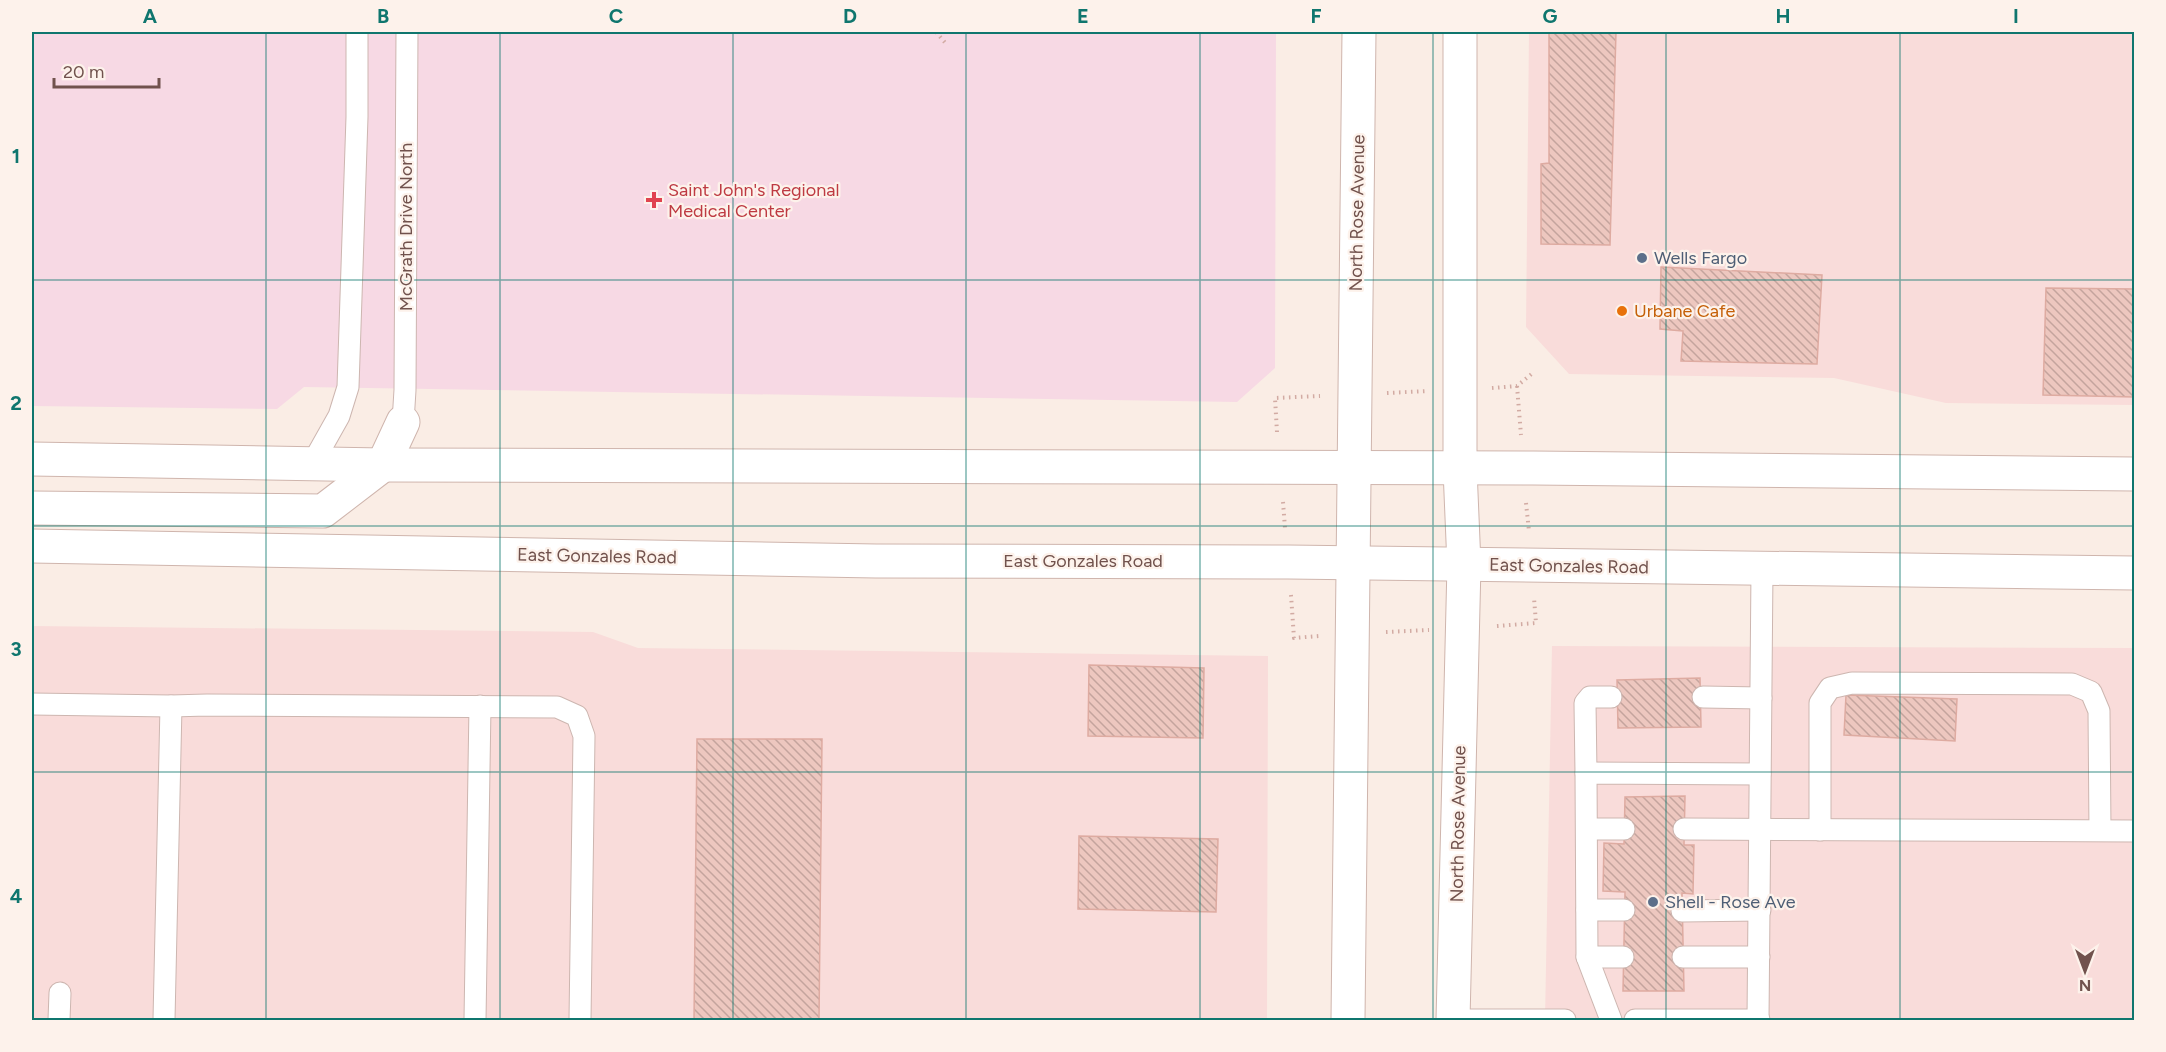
<svg xmlns="http://www.w3.org/2000/svg" width="2166" height="1052" viewBox="0 0 2166 1052" font-family="Figtree,sans-serif">
  <defs>
    <pattern id="building-back-hatch" width="6" height="6" patternUnits="userSpaceOnUse" patternTransform="scale(1.5)"><rect width="6" height="6" fill="#edc7bf"/><path d="M-1 5l2 2M0 0l6 6M5-1l2 2" fill="none" stroke="#c4a49d"/></pattern>
  </defs>
  <rect width="100%" height="100%" fill="#faede5"/>
  <g fill="#f9dcda">
    <path d="M1529 32H2134V405L1946 403 1834 378 1569 374 1526 327Z"/>
    <path d="M32 626 593 632 638 648 1268 656 1267 1020H32Z"/>
    <path d="M1552 646 2134 648V1020H1545Z"/>
  </g>
  <path fill="#f7d9e4" d="M32 32H1276L1275 368 1237 402 304 387 277 409 32 406Z"/>
  <g fill="url(#building-back-hatch)" stroke="#deaba1" stroke-width="1.5">
    <path d="M1549 32H1616L1610 245 1541 244V164L1549 163Z"/>
    <path d="M1661 267 1822 275 1817 364 1681 361 1683 331 1660 329Z"/>
    <path d="M2046 288 2134 289V397L2043 395Z"/>
    <path d="M1089 665 1204 668 1203 738 1088 736Z"/>
    <path d="M1700 678 1701 727 1618 728 1617 680Z"/>
    <rect x="2133" y="679" width="1" height="108"/>
    <path d="M1846 695 1957 699 1955 741 1844 735Z"/>
    <path d="M697 739H822L819 1020H694Z"/>
    <path d="M1685 796 1684 845H1694L1693 894 1682 893 1684 991H1623L1625 892 1603 891 1604 843 1624 844 1625 797Z"/>
    <path d="M1079 836 1218 839 1216 912 1078 909Z"/>
  </g>
  <g fill="none" stroke-linecap="round" stroke-linejoin="round">
    <g stroke="#cdb6b0" stroke-width="23">
      <g id="service">
        <path d="M403 422 405 390 407 32"/>
        <path d="M312 464 339 416 348 387 357 117V32"/>
        <path d="M1703 697 1761 698"/>
        <path d="M32 704 171 706"/>
        <path d="M1586 773 1585 703 1590 697H1611"/>
        <path d="M1587 829H1624"/>
        <path d="M1684 829 2134 831"/>
        <path d="M1820 830V703L1830 688 1852 683 2072 684 2091 692 2099 711 2100 830"/>
        <path d="M1587 910H1624"/>
        <path d="M1682 911 1760 910"/>
        <path d="M1587 957H1623"/>
        <path d="M1683 957H1759"/>
        <path d="M59 1020 60 993"/>
        <path d="M164 1020 171 706 207 705 557 707 577 716 584 736 580 1020"/>
        <path d="M475 1020 480 706"/>
        <path d="M1453 1020H1565"/>
        <path d="M1611 1020 1587 957 1586 773 1760 774"/>
        <path d="M1635 1020H1759"/>
        <path d="M1758 1020 1762 570"/>
      </g>
    </g>
    <g stroke="#cfb5ad" stroke-width="35">
      <g id="secondary">
        <path d="M32 459 383 465 1533 468 2134 474"/>
        <path d="M32 508 323 511 383 465 403 422"/>
        <path d="M32 546 876 561 1288 562 2134 573"/>
        <path d="M1348 1020 1359 32"/>
        <path d="M1453 1020 1464 565 1460 469V32"/>
      </g>
    </g>
    <g stroke="#d2aba3" stroke-width="4" stroke-dasharray="1.5 4.5" stroke-linecap="butt">
      <path d="M936 32 947 45"/>
      <path d="M1517 386 1521 435"/>
      <path d="M1492 388 1517 386 1534 372"/>
      <path d="M1387 393 1428 391"/>
      <path d="M1277 432 1275 398 1320 396"/>
      <path d="M1283 502 1285 528"/>
      <path d="M1526 503 1529 531"/>
      <path d="M1291 595 1294 638 1319 636"/>
      <path d="M1497 626 1536 623 1534 598"/>
      <path d="M1386 632 1429 630"/>
    </g>
    <use href="#service" stroke="#fff" stroke-width="21"/>
    <use href="#secondary" stroke="#fff" stroke-width="33"/>
  </g>
  <path fill="none" stroke="#0f766e" stroke-width="1.5" stroke-opacity="0.55" d="M266 32V1020M500 32V1020M733 32V1020M966 32V1020M1200 32V1020M1433 32V1020M1666 32V1020M1900 32V1020M32 280H2134M32 526H2134M32 772H2134"/>
  <path fill="#e0444e" stroke="#fdf2eb" stroke-width="2" d="M651 191h6v6h6v6h-6v6h-6v-6h-6v-6h6z"/>
  <g fill="#5c6f8a" stroke="#fdf2eb" stroke-width="2">
    <circle cx="1642" cy="258" r="6"/>
    <circle cx="1653" cy="902" r="6"/>
  </g>
  <circle fill="#e8710a" stroke="#fdf2eb" stroke-width="2" cx="1622" cy="311" r="6"/>
  <g text-anchor="middle" dominant-baseline="central" stroke-width="4.5" stroke-linejoin="round" paint-order="stroke">
    <g font-size="18" fill="#be3a42" stroke="#fdf2eb" text-anchor="start">
      <text x="668" y="190">Saint John's Regional<tspan x="668" dy="21">Medical Center</tspan></text>
    </g>
    <g font-size="18" fill="#71524d" stroke="#fdf2eb">
      <text transform="translate(1357 213) rotate(-89)">North Rose Avenue</text>
      <text transform="translate(406 227) rotate(-90)">McGrath Drive North</text>
      <text transform="translate(597 556) rotate(1)">East Gonzales Road</text>
      <text x="1083" y="561">East Gonzales Road</text>
      <text transform="translate(1569 566) rotate(1)">East Gonzales Road</text>
      <text transform="translate(1458 824) rotate(-89)">North Rose Avenue</text>
    </g>
    <g font-size="18" fill="#4e5e75" stroke="#fdf2eb" text-anchor="start">
      <text x="1654" y="258">Wells Fargo</text>
      <text x="1665" y="902">Shell - Rose Ave</text>
    </g>
    <g font-size="18" fill="#c56008" stroke="#fdf2eb" text-anchor="start">
      <text x="1634" y="311">Urbane Cafe</text>
    </g>
  </g>
  <rect width="2166" height="1052" fill="none" stroke="#fdf2eb" stroke-width="66"/>
  <g transform="translate(2085 971) rotate(180)" stroke="#fdf2eb" stroke-width="4.5" paint-order="stroke">
  <path d="M0-4.5L10 22L0 15L-10 22Z" fill="#71524d"/>
  <text y="-9" font-size="16" font-weight="bold" text-anchor="middle" fill="#71524d">N</text>
  </g>
  <path d="M54 78v9h105v-9" fill="none" stroke="#71524d" stroke-width="3"/>
  <text x="63" y="78" font-size="18" fill="#71524d" stroke="#fdf2eb" stroke-width="4.5" paint-order="stroke">20 m</text>
  <rect x="33" y="33" width="2100" height="986" fill="none" stroke="#0f766e" stroke-width="2"/>
  <g font-size="20" text-anchor="middle" font-weight="bold" fill="#0f766e">
    <text x="150" y="23">A</text>
    <text x="383" y="23">B</text>
    <text x="616" y="23">C</text>
    <text x="850" y="23">D</text>
    <text x="1083" y="23">E</text>
    <text x="1316" y="23">F</text>
    <text x="1550" y="23">G</text>
    <text x="1783" y="23">H</text>
    <text x="2016" y="23">I</text>
    <text x="16" y="163">1</text>
    <text x="16" y="410">2</text>
    <text x="16" y="656">3</text>
    <text x="16" y="903">4</text>
  </g>
</svg>
